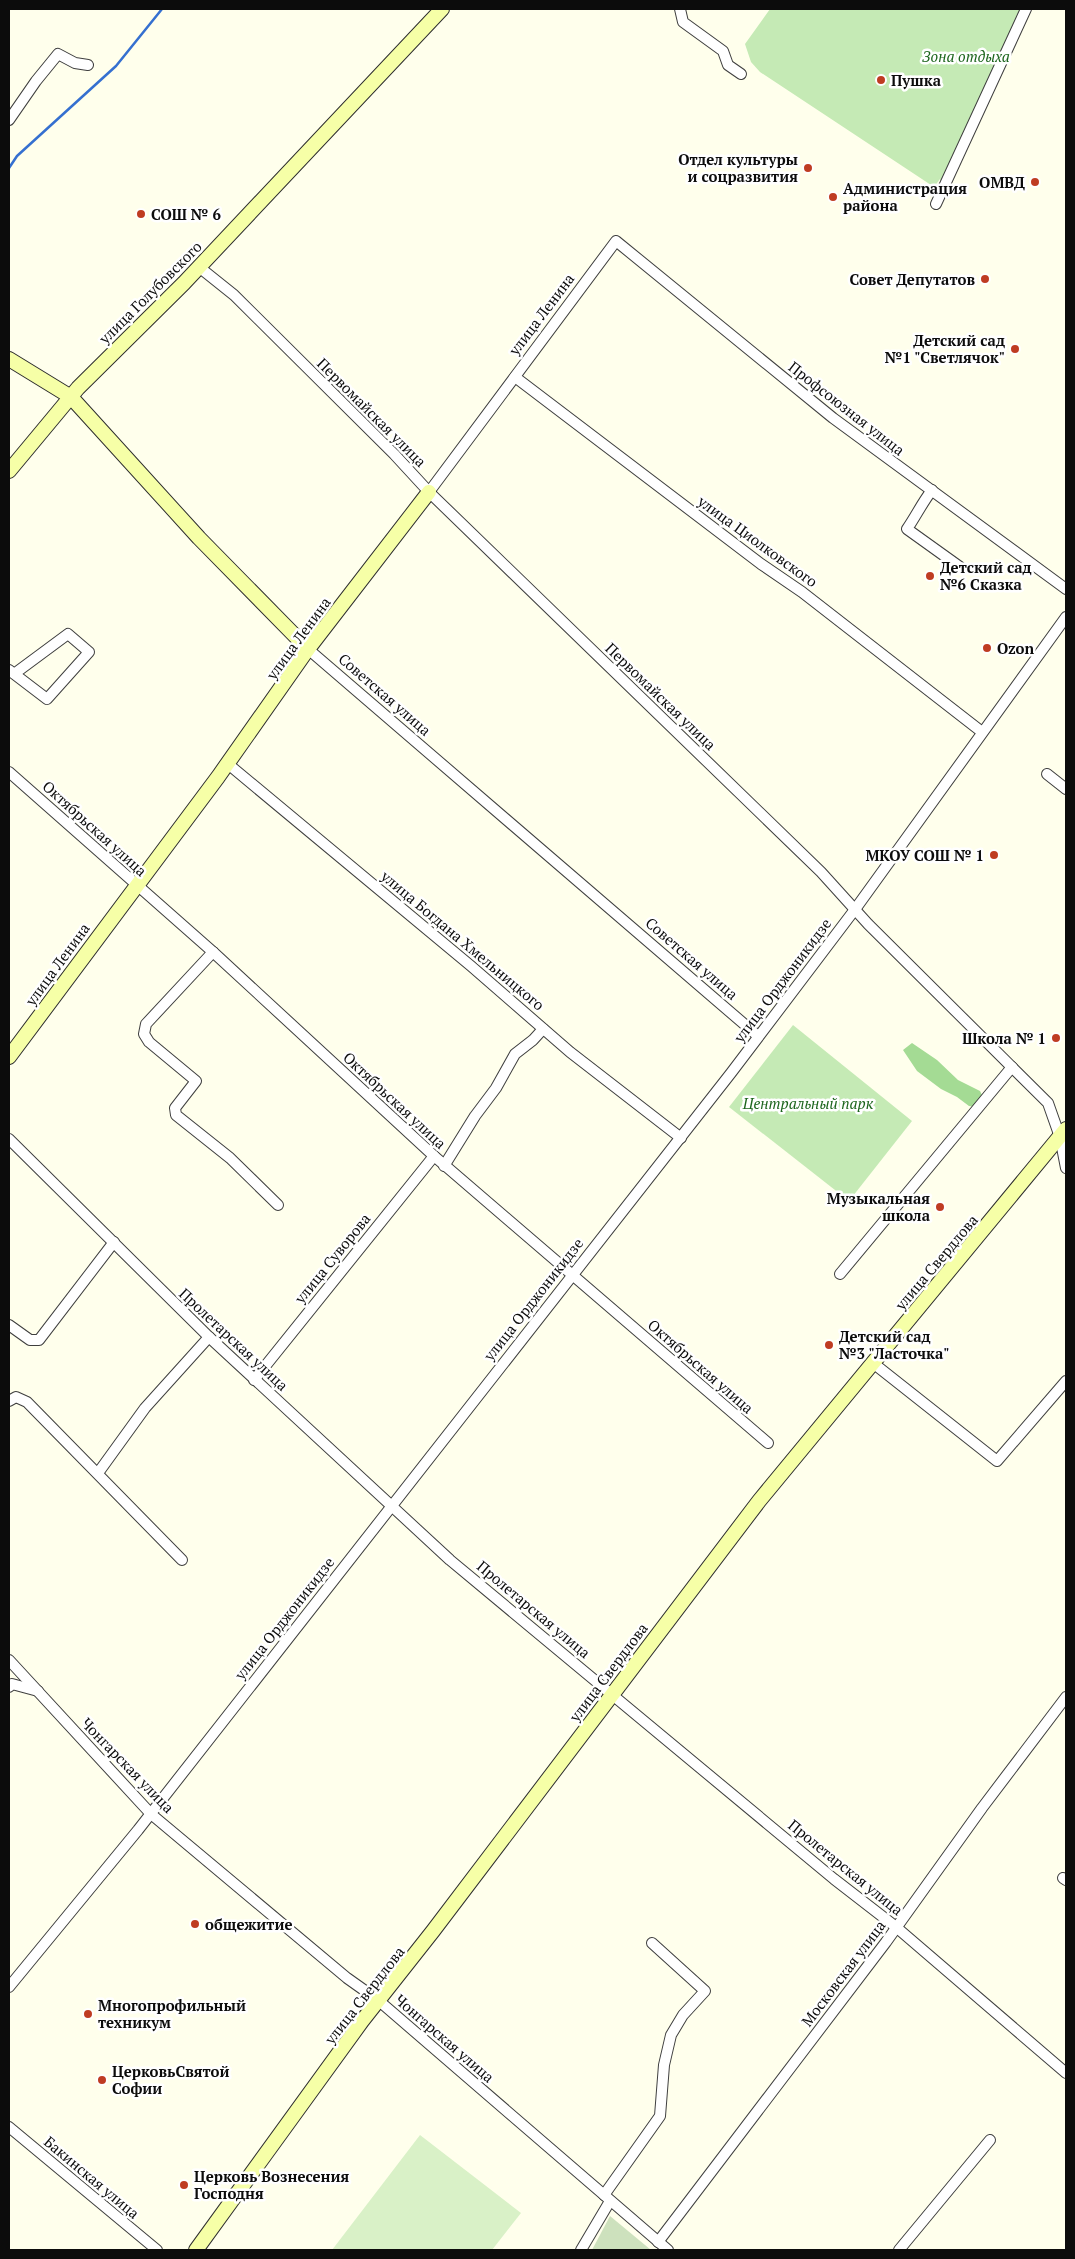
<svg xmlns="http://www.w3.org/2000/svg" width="1075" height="2259" viewBox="0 0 1075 2259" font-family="'PT Serif',serif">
  <rect width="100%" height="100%" fill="#ffffec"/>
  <g fill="#c5eab5">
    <path d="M770 9H1020L942 188 940 179 934 187 760 72 751 62 745 44Z"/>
    <path d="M793 1025 912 1121 849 1201 729 1107Z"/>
  </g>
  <path fill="#a4db94" d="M912 1043 937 1060 958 1080 980 1091 983 1097 975 1107 969 1106 957 1097 941 1089 917 1071 903 1050Z"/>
  <path fill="#cde1bd" d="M610 2216 651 2250H592Z"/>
  <path fill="#d9f1c7" d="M420 2135 521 2213 492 2250H332Z"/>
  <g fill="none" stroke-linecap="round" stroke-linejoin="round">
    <path stroke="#3570d0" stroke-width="2.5" d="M9 168 17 156 116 66 162 9"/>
    <g stroke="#3f3f3f" stroke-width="12">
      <g id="street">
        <path d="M680 9 683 22 723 51 728 65 741 74"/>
        <path d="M9 120 36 81 58 54 75 63 88 65"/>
        <path d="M936 204 1026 9"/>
        <path d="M199 267 234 295 394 454 429 492 821 872 868 924 1048 1103 1060 1137 1066 1168"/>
        <path d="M515 377 761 564 802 592 982 732"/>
        <path d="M932 490C922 503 916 516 907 529L960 567"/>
        <path d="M429 492 616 241 833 418 1066 589"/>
        <path d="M308 649 758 1036"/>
        <path d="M9 670 47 699 89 652 68 634 14 674"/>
        <path d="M228 764 471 966 570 1052 681 1138"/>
        <path d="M9 772 213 952 434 1156 768 1443"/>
        <path d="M1047 774 1066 789"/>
        <path d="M213 952 146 1024 144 1034 149 1042 196 1081 175 1108 176 1115 230 1158 278 1205"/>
        <path d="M9 1139 209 1337 450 1560 834 1879 896 1927 1066 2073"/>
        <path d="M444 1166 475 1116 496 1088 515 1054 533 1040 543 1029"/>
        <path d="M840 1274 1012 1067"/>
        <path d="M9 1325 30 1340H39L114 1242"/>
        <path d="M873 1363 997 1461 1066 1381"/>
        <path d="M254 1380 434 1156"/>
        <path d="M9 1401 16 1397 27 1402 182 1560"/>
        <path d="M98 1473 145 1408 209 1337"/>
        <path d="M9 1660 151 1814 347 1978 378 2000 668 2250"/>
        <path d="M9 1687 12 1684 38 1691"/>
        <path d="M1063 1878 1066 1880"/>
        <path d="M9 1987 138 1830 731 1073 856 908 1066 617"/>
        <path d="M9 2127 157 2250"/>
        <path d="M604 2195 660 2116 664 2065 671 2035 683 2015 705 1991 652 1943"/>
        <path d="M658 2242 886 1942 982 1808 1066 1697"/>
        <path d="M581 2250 610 2201"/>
        <path d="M899 2250 990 2140"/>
      </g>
    </g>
    <g stroke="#2e2e2e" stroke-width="16">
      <g id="secondary">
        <path d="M9 359 71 397 199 538 308 649"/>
        <path d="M9 471 78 388 184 283 442 9"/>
        <path d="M9 1057 218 777 308 649 429 492"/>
        <path d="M196 2250 362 2021 433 1931 759 1501 1066 1129"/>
      </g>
    </g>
    <use href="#street" stroke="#fff" stroke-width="10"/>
    <use href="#secondary" stroke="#f6ffa7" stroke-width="14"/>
  </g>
  <g fill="#bf3c22" stroke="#fff" stroke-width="2">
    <circle cx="881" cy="80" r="5"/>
    <circle cx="808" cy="168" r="5"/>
    <circle cx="1035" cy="182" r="5"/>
    <circle cx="833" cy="197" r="5"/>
    <circle cx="141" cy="214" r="5"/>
    <circle cx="985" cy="279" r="5"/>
    <circle cx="1015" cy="349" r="5"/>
    <circle cx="930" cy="576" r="5"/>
    <circle cx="987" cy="648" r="5"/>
    <circle cx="994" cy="855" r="5"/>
    <circle cx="1056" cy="1038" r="5"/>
    <circle cx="940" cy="1207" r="5"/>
    <circle cx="829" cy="1345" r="5"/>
    <circle cx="195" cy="1924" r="5"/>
    <circle cx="88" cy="2014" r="5"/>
    <circle cx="102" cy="2080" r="5"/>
    <circle cx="184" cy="2185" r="5"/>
  </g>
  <g text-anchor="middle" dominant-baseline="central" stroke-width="5" stroke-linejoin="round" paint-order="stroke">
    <g font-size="15" font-style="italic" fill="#1c651c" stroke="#fff">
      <text x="966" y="56">Зона отдыха</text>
      <text x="808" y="1103">Центральный парк</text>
    </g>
    <g font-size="15" font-weight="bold" fill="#0c0c0c" stroke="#fff" text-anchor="start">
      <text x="891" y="80">Пушка</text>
      <text x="798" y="159" text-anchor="end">Отдел культуры<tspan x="798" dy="17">и соцразвития</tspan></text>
      <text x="1025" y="182" text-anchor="end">ОМВД</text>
      <text x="843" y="188">Администрация<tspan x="843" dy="17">района</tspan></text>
      <text x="151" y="214">СОШ № 6</text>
      <text x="975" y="279" text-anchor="end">Совет Депутатов</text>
      <text x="1005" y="340" text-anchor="end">Детский сад<tspan x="1005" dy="17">№1 "Светлячок"</tspan></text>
      <text x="940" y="567">Детский сад<tspan x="940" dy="17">№6 Сказка</tspan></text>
      <text x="997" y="648">Ozon</text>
      <text x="984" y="855" text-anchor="end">МКОУ СОШ № 1</text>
      <text x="1046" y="1038" text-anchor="end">Школа № 1</text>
      <text x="930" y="1198" text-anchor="end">Музыкальная<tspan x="930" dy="17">школа</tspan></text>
      <text x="839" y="1336">Детский сад<tspan x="839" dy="17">№3 "Ласточка"</tspan></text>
      <text x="205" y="1924">общежитие</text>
      <text x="98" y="2005">Многопрофильный<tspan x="98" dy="17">техникум</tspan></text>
      <text x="112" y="2071">ЦерковьСвятой<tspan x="112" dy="17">Софии</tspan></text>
      <text x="194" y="2176">Церковь Вознесения<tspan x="194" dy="17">Господня</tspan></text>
    </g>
    <g font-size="15" fill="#0c0c0c" stroke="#fff">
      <text transform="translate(150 292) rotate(-45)">улица Голубовского</text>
      <text transform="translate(541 314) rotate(-53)">улица Ленина</text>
      <text transform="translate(847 408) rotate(38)">Профсоюзная улица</text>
      <text transform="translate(372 412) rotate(45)">Первомайская улица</text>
      <text transform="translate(758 541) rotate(36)">улица Циолковского</text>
      <text transform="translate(298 638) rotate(-54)">улица Ленина</text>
      <text transform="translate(385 694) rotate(41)">Советская улица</text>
      <text transform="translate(661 696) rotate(44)">Первомайская улица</text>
      <text transform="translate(95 828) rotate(42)">Октябрьская улица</text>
      <text transform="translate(463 940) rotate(40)">улица Богдана Хмельницкого</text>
      <text transform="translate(692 958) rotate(41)">Советская улица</text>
      <text transform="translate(57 964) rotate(-54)">улица Ленина</text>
      <text transform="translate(782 980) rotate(-53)">улица Орджоникидзе</text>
      <text transform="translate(395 1100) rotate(43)">Октябрьская улица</text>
      <text transform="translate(332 1258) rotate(-51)">улица Суворова</text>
      <text transform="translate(936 1262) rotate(-50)">улица Свердлова</text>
      <text transform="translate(533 1299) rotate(-52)">улица Орджоникидзе</text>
      <text transform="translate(234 1339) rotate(43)">Пролетарская улица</text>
      <text transform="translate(701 1366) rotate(41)">Октябрьская улица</text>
      <text transform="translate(534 1609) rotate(40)">Пролетарская улица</text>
      <text transform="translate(284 1618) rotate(-52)">улица Орджоникидзе</text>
      <text transform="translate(608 1672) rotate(-53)">улица Свердлова</text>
      <text transform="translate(128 1765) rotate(46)">Чонгарская улица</text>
      <text transform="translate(846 1867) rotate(39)">Пролетарская улица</text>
      <text transform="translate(843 1973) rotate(-53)">Московская улица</text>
      <text transform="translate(364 1995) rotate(-52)">улица Свердлова</text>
      <text transform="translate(445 2038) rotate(41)">Чонгарская улица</text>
      <text transform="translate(92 2177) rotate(40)">Бакинская улица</text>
    </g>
  </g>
  <rect width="1075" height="2259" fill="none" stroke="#0c0c0c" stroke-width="20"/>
</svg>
